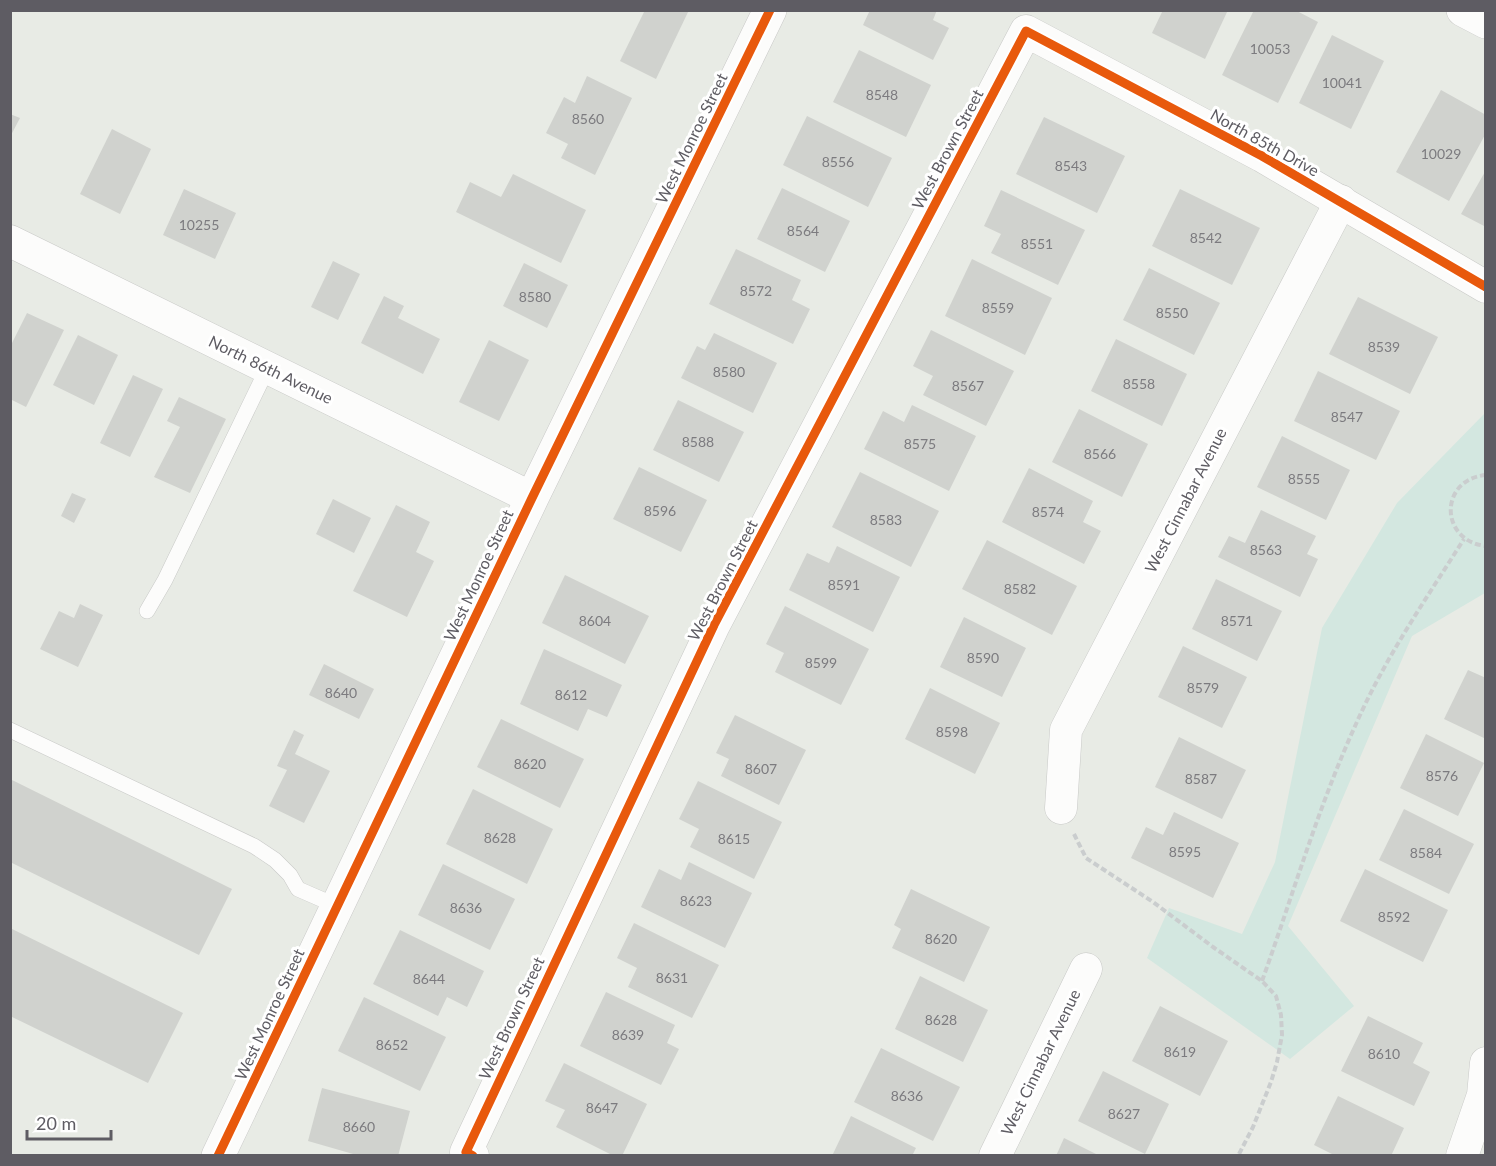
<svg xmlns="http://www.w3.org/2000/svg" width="1496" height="1166" viewBox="0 0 1496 1166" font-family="Lato,sans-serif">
  <rect width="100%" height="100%" fill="#e8ebe5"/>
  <path fill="#d3e7e0" d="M1485 413V593L1412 636 1288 926 1354 1006 1290 1059 1147 958 1169 908 1242 934 1275 862 1322 628 1397 503Z"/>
  <g fill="#d0d2ce">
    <path d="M645 10H689L656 79 620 61Z"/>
    <path d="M870 10H937L933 20 949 28 933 60 863 25Z"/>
    <path d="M1163 10H1228L1205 59 1152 33Z"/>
    <path d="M1254 10H1295L1318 22 1278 103 1222 75Z"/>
    <path d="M1332 35 1384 61 1351 129 1299 103Z"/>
    <path d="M859 50 931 85 906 137 833 102Z"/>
    <path d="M587 76 632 98 595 175 561 158 568 144 546 133 564 97 575 103Z"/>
    <path d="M1441 90 1486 115V133L1449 201 1396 172Z"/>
    <path d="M10 114 20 118 10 137Z"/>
    <path d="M807 116 892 158 868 207 783 165Z"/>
    <path d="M1044 117 1125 156 1097 213 1016 174Z"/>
    <path d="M112 129 151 149 120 214 80 194Z"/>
    <path d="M1486 170V227L1461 214Z"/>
    <path d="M513 174 586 210 561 263 456 212 470 182 501 197Z"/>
    <path d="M782 188 850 221 825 272 757 239Z"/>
    <path d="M184 189 236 213 215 259 163 235Z"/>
    <path d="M1180 189 1260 228 1232 285 1152 246Z"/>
    <path d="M1001 190 1085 230 1058 285 991 253 1001 234 984 226Z"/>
    <path d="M736 249 801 280 792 300 810 309 793 344 709 304Z"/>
    <path d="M972 259 1052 298 1025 355 945 316Z"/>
    <path d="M333 261 360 274 338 320 311 307Z"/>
    <path d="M524 263 568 285 547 328 503 306Z"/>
    <path d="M1149 268 1220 303 1194 355 1123 320Z"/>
    <path d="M384 296 404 306 398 318 440 339 423 374 361 343Z"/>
    <path d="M1358 297 1438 337 1410 394 1329 354Z"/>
    <path d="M27 313 64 330 26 407 10 399V347Z"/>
    <path d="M931 330 1014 371 986 426 923 395 933 376 913 366Z"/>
    <path d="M714 333 777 363 753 413 681 378 697 346 705 350Z"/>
    <path d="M78 335 118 355 94 405 53 385Z"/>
    <path d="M1116 339 1187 374 1162 426 1091 391Z"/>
    <path d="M489 340 529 360 499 421 459 402Z"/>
    <path d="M1318 371 1400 411 1376 460 1294 421Z"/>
    <path d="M133 375 163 389 130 457 100 443Z"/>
    <path d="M179 397 226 419 190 493 154 477 180 427 167 421Z"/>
    <path d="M678 400 744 432 719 482 653 450Z"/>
    <path d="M912 405 976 436 949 491 864 449 883 411 904 422Z"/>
    <path d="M1079 409 1148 444 1122 497 1052 462Z"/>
    <path d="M1282 436 1350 470 1326 520 1257 487Z"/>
    <path d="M639 467 707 500 681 552 613 519Z"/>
    <path d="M1029 468 1093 501 1083 522 1101 531 1084 564 1002 522Z"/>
    <path d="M860 472 939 511 911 567 832 527Z"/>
    <path d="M72 493 86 499 74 523 61 516Z"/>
    <path d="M333 499 371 518 354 553 316 534Z"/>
    <path d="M396 505 430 522 416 552 434 561 407 617 353 591Z"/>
    <path d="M1261 510 1316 536 1307 554 1318 559 1300 597 1218 557 1229 536 1245 543Z"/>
    <path d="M987 540 1077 586 1052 635 962 589Z"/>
    <path d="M837 546 900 577 873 632 789 590 807 553 829 563Z"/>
    <path d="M565 575 649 616 625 664 542 623Z"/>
    <path d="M1216 579 1282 611 1257 661 1192 629Z"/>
    <path d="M80 604 103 615 78 667 40 649 59 611 74 618Z"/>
    <path d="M785 606 869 649 841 705 775 672 784 653 766 644Z"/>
    <path d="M964 617 1026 648 1002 697 940 667Z"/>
    <path d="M1183 646 1247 677 1222 728 1158 697Z"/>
    <path d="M544 649 622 685 607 717 588 709 578 731 520 704Z"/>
    <path d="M324 664 374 689 359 719 309 695Z"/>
    <path d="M1468 670 1486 678V739L1444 719Z"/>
    <path d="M930 688 1000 723 975 774 905 739Z"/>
    <path d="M735 715 806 750 779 805 721 776 729 759 716 753Z"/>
    <path d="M501 719 584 759 560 808 477 767Z"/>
    <path d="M294 730 304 735 295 754 330 771 304 823 269 806 287 770 277 766Z"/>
    <path d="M1426 734 1484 763 1458 816 1400 788Z"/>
    <path d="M1179 737 1246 770 1222 819 1155 787Z"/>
    <path d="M10 779 232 889 199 955 10 862Z"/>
    <path d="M698 781 782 822 754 879 690 847 699 829 679 819Z"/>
    <path d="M473 789 553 829 527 884 446 844Z"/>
    <path d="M1404 809 1474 844 1449 894 1379 860Z"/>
    <path d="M1174 812 1239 843 1213 898 1131 858 1146 827 1163 835Z"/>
    <path d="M689 862 752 893 725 948 641 907 659 869 681 880Z"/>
    <path d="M443 864 515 899 490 950 418 915Z"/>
    <path d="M1365 869 1448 910 1423 962 1340 921Z"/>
    <path d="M911 889 990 927 964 982 892 948 901 929 894 925Z"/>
    <path d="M634 923 719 965 692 1018 628 987 637 968 617 958Z"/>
    <path d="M10 928 183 1013 148 1083 10 1016Z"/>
    <path d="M400 930 484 971 467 1007 447 997 438 1016 373 984Z"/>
    <path d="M920 976 988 1010 963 1062 895 1029Z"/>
    <path d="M606 992 675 1025 667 1043 679 1049 661 1085 580 1046Z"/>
    <path d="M364 997 446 1037 420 1091 338 1051Z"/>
    <path d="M1160 1006 1228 1041 1200 1096 1132 1061Z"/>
    <path d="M1368 1016 1423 1043 1413 1063 1430 1072 1414 1106 1341 1071Z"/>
    <path d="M881 1048 960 1087 933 1141 854 1102Z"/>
    <path d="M564 1063 647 1104 622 1156H614L556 1127 565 1110 545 1101Z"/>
    <path d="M1103 1071 1169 1104 1145 1154 1078 1121Z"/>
    <path d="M322 1088 410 1111 398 1156H360L308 1141Z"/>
    <path d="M1338 1096 1404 1128 1391 1156H1336L1314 1145Z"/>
    <path d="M851 1116 916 1148 912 1156H832Z"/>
    <path d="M1064 1138 1100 1156H1056Z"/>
  </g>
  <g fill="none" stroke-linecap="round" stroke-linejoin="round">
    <g stroke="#c8c9c7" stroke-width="16">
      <g id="lane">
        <path d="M147 611 165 580 268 367"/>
        <path d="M10 730 254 846 275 860 290 875 298 889 337 906"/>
      </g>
    </g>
    <g stroke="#c8c9c7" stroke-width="33">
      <g id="street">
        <path d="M10 241 532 498"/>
        <path d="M1061 808 1066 730 1341 201"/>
        <path d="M473 1156 466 1152 714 625 1026 31 1262 156 1486 287"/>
        <path d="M995 1156 1086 969"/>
        <path d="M1462 1156 1483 1095 1486 1063"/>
      </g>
    </g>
    <g stroke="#c9c9c8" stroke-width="34">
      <g id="secondary">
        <path d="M1463 10 1486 22"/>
        <path d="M218 1156 532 498 770 10"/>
      </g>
    </g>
    <g stroke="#cacdce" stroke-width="4" stroke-dasharray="6 3" stroke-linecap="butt">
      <path d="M1486 475C1439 479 1439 541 1486 546"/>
      <path d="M1074 834 1086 858 1153 902 1213 947 1262 981 1276 996 1281 1015 1282 1035 1277 1062 1271 1082 1253 1127 1238 1156"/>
      <path d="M1262 981C1293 895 1318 807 1356 724 1385 658 1426 599 1464 539"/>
    </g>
    <use href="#lane" stroke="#fcfcfb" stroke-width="15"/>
    <use href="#street" stroke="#fcfcfb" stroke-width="32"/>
    <use href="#secondary" stroke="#fcfcfb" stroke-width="33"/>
    <g stroke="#fff" stroke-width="13">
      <g id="cycleway">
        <path d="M218 1156 532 498 770 10"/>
        <path d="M473 1156 466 1152 714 625 1026 31 1262 156 1486 287"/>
      </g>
    </g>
    <use href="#cycleway" stroke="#e8590c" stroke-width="9"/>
  </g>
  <g text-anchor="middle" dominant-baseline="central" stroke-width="6" stroke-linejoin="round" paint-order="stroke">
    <g font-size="14" fill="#7c7b7f">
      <text x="1270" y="48">10053</text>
      <text x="1342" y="82">10041</text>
      <text x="882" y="94">8548</text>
      <text x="588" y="118">8560</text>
      <text x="1441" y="153">10029</text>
      <text x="838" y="161">8556</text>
      <text x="1071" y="165">8543</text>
      <text x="199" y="224">10255</text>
      <text x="803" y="230">8564</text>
      <text x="1206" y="237">8542</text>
      <text x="1037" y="243">8551</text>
      <text x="756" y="290">8572</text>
      <text x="535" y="296">8580</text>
      <text x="998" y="307">8559</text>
      <text x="1172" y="312">8550</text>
      <text x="1384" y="346">8539</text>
      <text x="729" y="371">8580</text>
      <text x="1139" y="383">8558</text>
      <text x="968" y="385">8567</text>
      <text x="1347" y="416">8547</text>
      <text x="698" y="441">8588</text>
      <text x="920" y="443">8575</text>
      <text x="1100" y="453">8566</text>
      <text x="1304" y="478">8555</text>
      <text x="660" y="510">8596</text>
      <text x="1048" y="511">8574</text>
      <text x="886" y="519">8583</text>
      <text x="1266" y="549">8563</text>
      <text x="844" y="584">8591</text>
      <text x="1020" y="588">8582</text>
      <text x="595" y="620">8604</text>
      <text x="1237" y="620">8571</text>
      <text x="983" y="657">8590</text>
      <text x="821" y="662">8599</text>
      <text x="1203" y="687">8579</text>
      <text x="341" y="692">8640</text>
      <text x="571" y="694">8612</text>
      <text x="952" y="731">8598</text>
      <text x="530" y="763">8620</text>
      <text x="761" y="768">8607</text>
      <text x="1442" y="775">8576</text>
      <text x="1201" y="778">8587</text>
      <text x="500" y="837">8628</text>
      <text x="734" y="838">8615</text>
      <text x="1185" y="851">8595</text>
      <text x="1426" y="852">8584</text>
      <text x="696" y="900">8623</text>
      <text x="466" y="907">8636</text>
      <text x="1394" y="916">8592</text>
      <text x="941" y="938">8620</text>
      <text x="672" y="977">8631</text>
      <text x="429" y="978">8644</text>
      <text x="941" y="1019">8628</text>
      <text x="628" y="1034">8639</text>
      <text x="392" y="1044">8652</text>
      <text x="1180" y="1051">8619</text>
      <text x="1384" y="1053">8610</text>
      <text x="907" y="1095">8636</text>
      <text x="602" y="1107">8647</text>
      <text x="1124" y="1113">8627</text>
      <text x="359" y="1126">8660</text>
    </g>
    <g font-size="16" fill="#5e5c63" stroke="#fff">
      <text transform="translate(691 138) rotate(-64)">West Monroe Street</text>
      <text transform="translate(1265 142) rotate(29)">North 85th Drive</text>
      <text transform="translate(947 149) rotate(-62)">West Brown Street</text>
      <text transform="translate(271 369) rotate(26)">North 86th Avenue</text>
      <text transform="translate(1185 500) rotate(-63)">West Cinnabar Avenue</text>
      <text transform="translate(478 575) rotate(-65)">West Monroe Street</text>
      <text transform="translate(722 580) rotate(-63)">West Brown Street</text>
      <text transform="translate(269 1014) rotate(-65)">West Monroe Street</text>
      <text transform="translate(511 1018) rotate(-65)">West Brown Street</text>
      <text transform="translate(1040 1062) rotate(-64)">West Cinnabar Avenue</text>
    </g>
  </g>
  <rect width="1496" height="1166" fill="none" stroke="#5e5c63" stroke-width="24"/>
  <path d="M27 1130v9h84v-9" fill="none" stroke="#5e5c63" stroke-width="3"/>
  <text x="36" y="1130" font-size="18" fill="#5e5c63" stroke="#ffffff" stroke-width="4.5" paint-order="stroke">20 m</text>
</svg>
